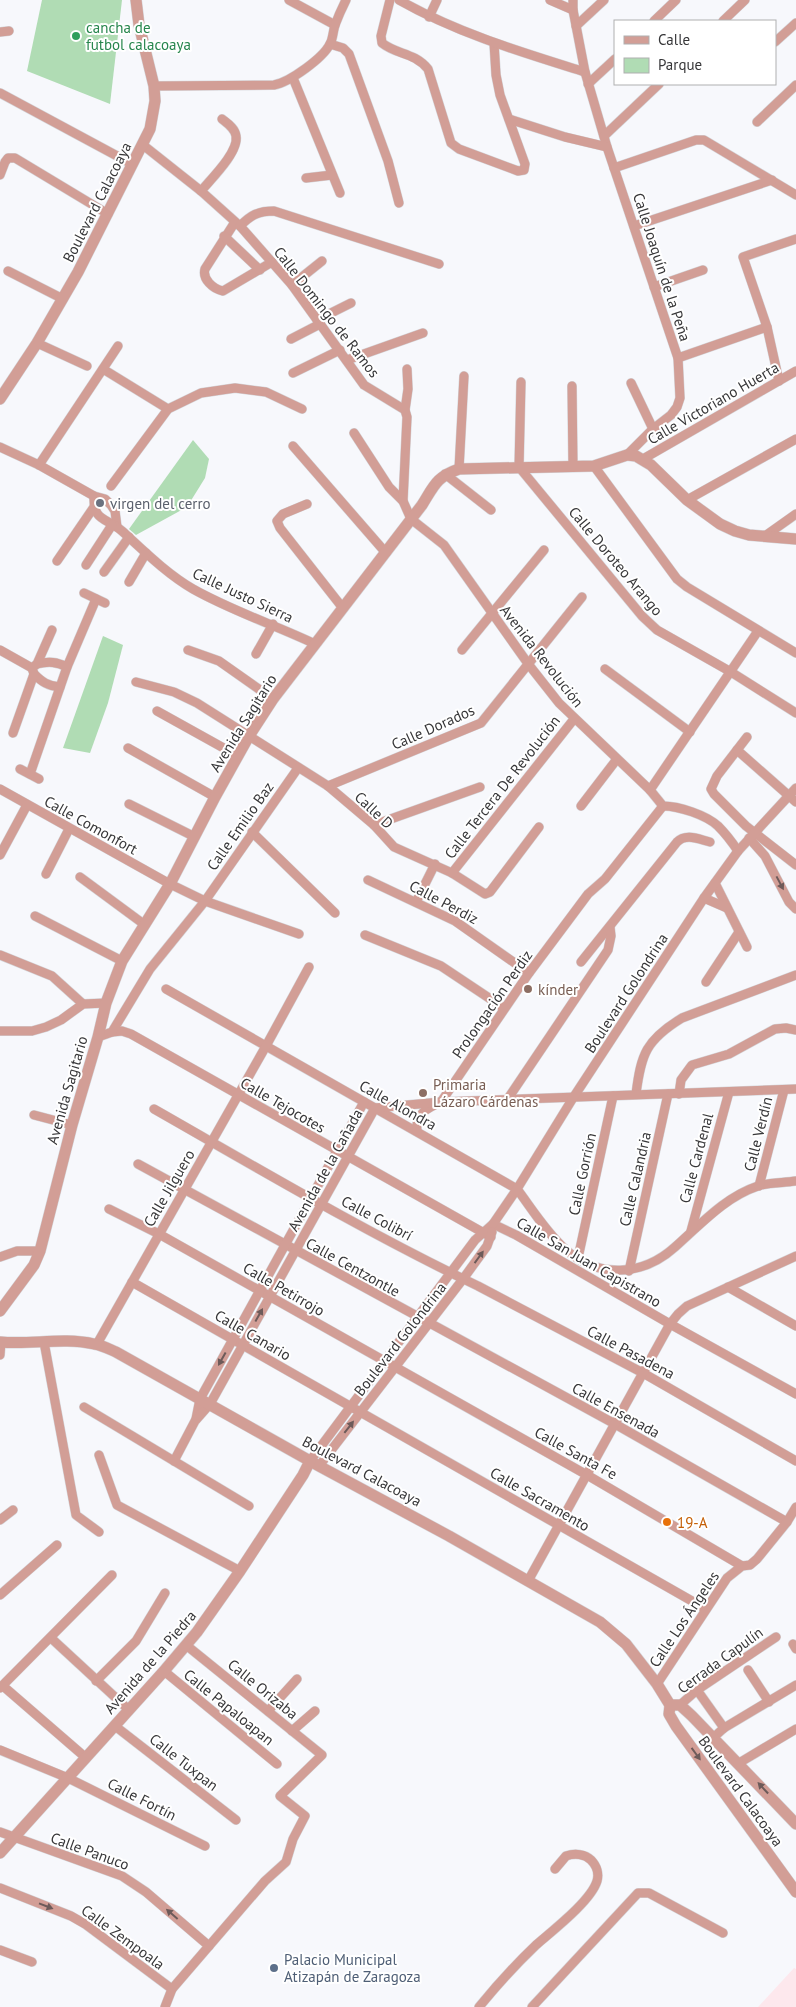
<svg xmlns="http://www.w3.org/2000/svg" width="796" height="2007" viewBox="0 0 796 2007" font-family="'PT Sans',sans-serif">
  <rect width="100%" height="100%" fill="#f7f8fc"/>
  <path fill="#fde8ed" d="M794 1968 796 1969V2007H758Z"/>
  <g fill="#b0dcb4">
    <path d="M42 0H122L110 104 27 71Z"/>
    <path d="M193 440 209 459 205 478 187 507 136 535 129 529Z"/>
    <path d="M103 636 123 645 108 703 90 753 63 748Z"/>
  </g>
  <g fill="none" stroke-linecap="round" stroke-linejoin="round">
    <g stroke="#d4d5d9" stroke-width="10">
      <g id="minor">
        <path d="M289 0 335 25"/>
        <path d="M390 0 381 36 382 43C397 55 414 52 428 69L451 143 459 149 518 171 524 170 525 164 500 95 496 75 494 43"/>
        <path d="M399 0C457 33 521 52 585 72"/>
        <path d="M550 0 573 10"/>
        <path d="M573 0V10L585 72 607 147 678 358 680 398 677 407 671 415 653 429 627 455"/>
        <path d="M429 17 437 0"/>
        <path d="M654 21 676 0"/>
        <path d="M723 21 745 0"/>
        <path d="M576 26 604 0"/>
        <path d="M0 32 9 31"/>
        <path d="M775 42 796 23"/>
        <path d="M330 44 343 48 349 54 388 161 399 203"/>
        <path d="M293 78 340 193"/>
        <path d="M588 84 615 59"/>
        <path d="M154 86 274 85C290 82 323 58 330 44 333 39 333 31 335 25 338 17 342 8 346 0"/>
        <path d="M0 93 132 164"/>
        <path d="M509 119 565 137 607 147"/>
        <path d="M757 122 796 85"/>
        <path d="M604 136 659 84"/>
        <path d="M143 145 201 191 240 226 292 285 364 385 405 410"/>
        <path d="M614 168 696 140H704L796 195"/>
        <path d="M0 175 5 162 8 158H15L108 214"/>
        <path d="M306 178 332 175"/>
        <path d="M201 191C211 179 239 152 236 136 235 128 227 123 222 119"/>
        <path d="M235 222 205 269C202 279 213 289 223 291L272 262"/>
        <path d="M240 226C251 215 258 211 274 211L439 264"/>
        <path d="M634 226 772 180"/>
        <path d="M224 236 260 270"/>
        <path d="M8 271 63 299"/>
        <path d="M292 285 322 261"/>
        <path d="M654 287 703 270"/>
        <path d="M317 320 351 303"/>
        <path d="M291 339 320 324"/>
        <path d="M37 343 87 366"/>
        <path d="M678 358 767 327"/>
        <path d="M347 360 423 333"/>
        <path d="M103 369 168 409"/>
        <path d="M293 373 340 350"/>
        <path d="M779 381 767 327 743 257 796 239"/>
        <path d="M521 382 519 467 642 616 657 630 731 672 796 713"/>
        <path d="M631 383 653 429"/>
        <path d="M572 386 573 467"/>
        <path d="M354 433 389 487 403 501 411 519 444 545 529 665 559 703 650 790 663 806C679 806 706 815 718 826 725 833 732 842 738 851"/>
        <path d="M293 446 386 553"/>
        <path d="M0 447 39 465 94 496 105 499 111 505 115 511 117 527"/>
        <path d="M643 459 796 371"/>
        <path d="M39 465 118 346"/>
        <path d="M594 466 677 579 687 587 796 653"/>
        <path d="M459 469 464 376"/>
        <path d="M445 474 491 510"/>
        <path d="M111 486 168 409 201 393 235 388 266 392 302 409"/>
        <path d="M94 496C93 522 106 517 122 531 144 551 167 574 193 589 232 611 275 625 315 644"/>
        <path d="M687 500 796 439"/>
        <path d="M403 501 407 417 405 410 408 389 407 369"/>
        <path d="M307 504 283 514 277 521 280 528 342 607"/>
        <path d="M765 536 796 514"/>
        <path d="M57 561 94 507"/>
        <path d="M86 565 112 525"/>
        <path d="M104 572 129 537"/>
        <path d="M129 582 146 553"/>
        <path d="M84 593 105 603"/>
        <path d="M0 650 32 668"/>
        <path d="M188 650 219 661 273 699"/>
        <path d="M462 650 544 550"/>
        <path d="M256 654 273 624"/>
        <path d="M37 664C49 661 57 662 67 667"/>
        <path d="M605 669 690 732"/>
        <path d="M34 674C42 682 48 686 60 687"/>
        <path d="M136 682 174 692 197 703 328 786 374 825 394 847 452 873 485 894 490 892 539 827"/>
        <path d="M157 711 238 756"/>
        <path d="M13 733 34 674 32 668 37 664 52 630"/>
        <path d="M747 737 717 776 711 789 714 794 746 826 796 865"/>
        <path d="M128 748 215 797"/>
        <path d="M737 750 796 802"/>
        <path d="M20 769 39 779"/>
        <path d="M30 774 67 667 96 599"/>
        <path d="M328 786 481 723 582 597"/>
        <path d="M0 789 170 884 205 901 299 934"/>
        <path d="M650 790 758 631"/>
        <path d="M129 804 195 837"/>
        <path d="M581 806 617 759"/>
        <path d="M374 825 480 787"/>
        <path d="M252 832 335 913"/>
        <path d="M749 838 765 856 789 902 796 909"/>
        <path d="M0 855 27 805"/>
        <path d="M452 873 574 719"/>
        <path d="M46 874 69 829"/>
        <path d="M80 877 145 925"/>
        <path d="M368 880 455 921 529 973"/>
        <path d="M715 883 747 947"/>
        <path d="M704 898 727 908"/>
        <path d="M416 902 435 864"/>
        <path d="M35 916 122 961"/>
        <path d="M365 935 441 966 504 1008"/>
        <path d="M0 955 52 976 83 1004"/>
        <path d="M581 962 677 842C686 833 698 839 710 842"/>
        <path d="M706 982 739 932"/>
        <path d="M166 989 517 1189C532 1209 546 1232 565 1249 598 1279 643 1276 675 1247 701 1224 725 1197 758 1186 770 1182 784 1183 796 1181"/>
        <path d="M0 1031H32L46 1027 61 1020 83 1004 106 1003"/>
        <path d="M112 1032 122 1031 131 1034 491 1237"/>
        <path d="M98 1037 112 1032 150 969 205 901 298 768"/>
        <path d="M636 1094C641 1054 646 1040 682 1018L796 975"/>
        <path d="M679 1094 681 1080 692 1065 729 1054 775 1029 786 1028 796 1030"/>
        <path d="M507 1100 608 950 611 936 610 927"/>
        <path d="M154 1109C261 1170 367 1233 478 1286L643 1373 796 1461"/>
        <path d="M34 1115 72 1125"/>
        <path d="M417 1131C415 1114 427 1108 441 1102L529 973 588 894 605 879 663 806"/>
        <path d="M138 1164 615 1424 787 1522"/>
        <path d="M759 1186 784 1090"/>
        <path d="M109 1209 159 1234 587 1475 742 1566"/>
        <path d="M493 1224 516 1235 670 1324 796 1394"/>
        <path d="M691 1231 729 1092"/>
        <path d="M0 1257 17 1251H40"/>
        <path d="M578 1258 613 1096"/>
        <path d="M629 1271 668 1094"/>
        <path d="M132 1282 706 1609"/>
        <path d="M728 1287 796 1326"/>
        <path d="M44 1342 76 1515 99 1532"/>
        <path d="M97 1344 266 1046 309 967"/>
        <path d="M0 1355 1 1342"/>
        <path d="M84 1407 249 1506"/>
        <path d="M196 1419 200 1399 364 1102"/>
        <path d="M99 1455 117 1505 240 1571"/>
        <path d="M174 1461 195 1421 210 1404 375 1108 441 1102 796 1089"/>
        <path d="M310 1461 475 1240 493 1224 517 1189 573 1098 704 898 738 851 796 788"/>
        <path d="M319 1466 463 1279 487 1246 492 1232"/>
        <path d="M0 1520 13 1510"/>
        <path d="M528 1581 670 1324 678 1314 687 1306 796 1256"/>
        <path d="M0 1595 57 1545"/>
        <path d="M51 1638 129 1710"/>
        <path d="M793 1644 796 1649"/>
        <path d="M748 1670 769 1702"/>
        <path d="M164 1671 277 1764"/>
        <path d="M96 1681 136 1641 165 1593"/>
        <path d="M657 1684 727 1578 742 1566 750 1565 757 1559 787 1522 796 1507"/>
        <path d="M3 1686 85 1757"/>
        <path d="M0 1688 112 1575"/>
        <path d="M697 1690 724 1728"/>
        <path d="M680 1705 697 1690 776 1637"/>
        <path d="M268 1711 297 1679"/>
        <path d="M115 1726 236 1820"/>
        <path d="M292 1731 315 1711"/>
        <path d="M714 1737 724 1728 796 1685"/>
        <path d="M0 1750 68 1778 205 1846"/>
        <path d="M739 1763 796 1729"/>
        <path d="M0 1832 122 1876 146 1892 209 1946"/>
        <path d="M0 1888 71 1916 85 1924 172 1989"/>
        <path d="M0 1950 32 1962"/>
        <path d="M165 2007 172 1989 265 1881 286 1862 293 1839 305 1816 280 1796 322 1755 186 1645"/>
        <path d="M479 2007C497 1985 516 1964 536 1945 552 1931 591 1901 597 1881 599 1874 597 1866 591 1860 585 1854 575 1853 566 1856L555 1869"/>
        <path d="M532 2007 638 1893H649L723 1933"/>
      </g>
    </g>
    <g stroke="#d4d5d9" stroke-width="12">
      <g id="tertiary">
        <path d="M0 399 37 343 78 272 150 129 155 101 154 86 139 25 136 0"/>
        <path d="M0 1311 34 1265 40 1251 72 1125 98 1037 106 1003 122 961 170 884 215 797 249 736 273 699 422 505C434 486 436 477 459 469L594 466 627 455 636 456 651 465 687 500 720 524 735 531 749 535 796 539"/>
        <path d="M0 1342C31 1345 63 1337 94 1344 102 1345 109 1349 116 1352L319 1466 449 1536 600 1622 626 1644 657 1684 670 1705 669 1714 676 1726 796 1892"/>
        <path d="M670 1705H680L692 1716 796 1824"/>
        <path d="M0 1853 164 1671 197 1632 240 1571 303 1475 310 1461"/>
      </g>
    </g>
    <use href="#minor" stroke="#d29e96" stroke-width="9"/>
    <use href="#tertiary" stroke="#d29e96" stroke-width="11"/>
  </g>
  <defs><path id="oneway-solid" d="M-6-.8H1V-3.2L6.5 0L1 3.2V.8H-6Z" transform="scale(1.25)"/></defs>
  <g fill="#6d5b5a">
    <use href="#oneway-solid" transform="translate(780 883) rotate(62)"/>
    <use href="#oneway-solid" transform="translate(479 1257) rotate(-54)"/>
    <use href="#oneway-solid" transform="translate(259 1315) rotate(-61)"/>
    <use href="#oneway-solid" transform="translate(222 1359) rotate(119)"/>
    <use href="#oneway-solid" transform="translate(349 1427) rotate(-52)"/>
    <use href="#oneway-solid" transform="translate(696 1754) rotate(54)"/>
    <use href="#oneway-solid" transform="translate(763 1788) rotate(-133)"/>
    <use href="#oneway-solid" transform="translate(46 1906) rotate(21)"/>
    <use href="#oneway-solid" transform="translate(172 1914) rotate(-139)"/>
  </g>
  <circle fill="#2e9e5b" stroke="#fff" stroke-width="2" cx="76" cy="36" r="5"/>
  <circle fill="#6b7280" stroke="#fff" stroke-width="2" cx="100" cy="503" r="5"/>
  <g fill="#8d6e63" stroke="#fff" stroke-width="2">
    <circle cx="528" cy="989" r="5"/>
    <circle cx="423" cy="1093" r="5"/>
  </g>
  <circle fill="#e8710a" stroke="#fff" stroke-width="2" cx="667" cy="1522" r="5"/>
  <circle fill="#5c6f8a" stroke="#fff" stroke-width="2" cx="274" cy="1968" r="5"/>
  <g text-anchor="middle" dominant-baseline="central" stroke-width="4" stroke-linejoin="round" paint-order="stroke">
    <g font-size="15" fill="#27864d" stroke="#fff" text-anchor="start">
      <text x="86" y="27">cancha de<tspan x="86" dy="17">futbol calacoaya</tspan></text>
    </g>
    <g font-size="15" fill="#373739" stroke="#fff">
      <text transform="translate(97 202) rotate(-63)">Boulevard Calacoaya</text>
      <text transform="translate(662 267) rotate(72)">Calle Joaquín de la Peña</text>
      <text transform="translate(327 312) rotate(52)">Calle Domingo de Ramos</text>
      <text transform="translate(713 403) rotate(-30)">Calle Victoriano Huerta</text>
      <text transform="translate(616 561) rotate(50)">Calle Doroteo Arango</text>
      <text transform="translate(243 595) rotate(25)">Calle Justo Sierra</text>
      <text transform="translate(542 656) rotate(52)">Avenida Revolución</text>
      <text transform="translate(243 723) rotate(-58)">Avenida Sagitario</text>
      <text transform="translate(433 727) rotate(-24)">Calle Dorados</text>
      <text transform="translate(502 787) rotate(-52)">Calle Tercera De Revolución</text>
      <text transform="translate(374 810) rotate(43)">Calle D</text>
      <text transform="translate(91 825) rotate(29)">Calle Comonfort</text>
      <text transform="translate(240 826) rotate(-55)">Calle Emilio Baz</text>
      <text transform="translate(444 902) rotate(28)">Calle Perdiz</text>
      <text transform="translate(626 993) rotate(-57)">Boulevard Golondrina</text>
      <text transform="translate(492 1004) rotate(-55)">Prolongación Perdiz</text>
      <text transform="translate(67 1090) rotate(-74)">Avenida Sagitario</text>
      <text transform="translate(283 1105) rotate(30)">Calle Tejocotes</text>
      <text transform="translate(398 1105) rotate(29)">Calle Alondra</text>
      <text transform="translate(758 1134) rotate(-76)">Calle Verdín</text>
      <text transform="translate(696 1158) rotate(-75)">Calle Cardenal</text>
      <text transform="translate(325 1170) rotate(-61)">Avenida de la Cañada</text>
      <text transform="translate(582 1174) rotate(-78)">Calle Gorrión</text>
      <text transform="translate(635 1179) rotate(-77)">Calle Calandria</text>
      <text transform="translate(169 1188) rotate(-60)">Calle Jilguero</text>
      <text transform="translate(377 1218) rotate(28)">Calle Colibrí</text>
      <text transform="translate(589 1262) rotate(30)">Calle San Juan Capistrano</text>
      <text transform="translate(353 1267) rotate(29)">Calle Centzontle</text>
      <text transform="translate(284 1289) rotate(30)">Calle Petirrojo</text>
      <text transform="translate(253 1335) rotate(30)">Calle Canario</text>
      <text transform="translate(400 1339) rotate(-52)">Boulevard Golondrina</text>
      <text transform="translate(631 1352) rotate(28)">Calle Pasadena</text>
      <text transform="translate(616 1410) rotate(29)">Calle Ensenada</text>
      <text transform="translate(576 1453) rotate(29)">Calle Santa Fe</text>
      <text transform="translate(362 1471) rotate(28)">Boulevard Calacoaya</text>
      <text transform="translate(540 1499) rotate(30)">Calle Sacramento</text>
      <text transform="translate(684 1619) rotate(-56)">Calle Los Ángeles</text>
      <text transform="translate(720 1660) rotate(-36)">Cerrada Capulín</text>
      <text transform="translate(150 1662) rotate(-49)">Avenida de la Piedra</text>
      <text transform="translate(263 1689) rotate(39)">Calle Orizaba</text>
      <text transform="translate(229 1707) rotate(39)">Calle Papaloapan</text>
      <text transform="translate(184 1762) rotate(38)">Calle Tuxpan</text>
      <text transform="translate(741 1791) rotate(54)">Boulevard Calacoaya</text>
      <text transform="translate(142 1799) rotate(27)">Calle Fortín</text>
      <text transform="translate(90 1851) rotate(20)">Calle Panuco</text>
      <text transform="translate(123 1937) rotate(36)">Calle Zempoala</text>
    </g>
    <g font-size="15" fill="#5b616d" stroke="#fff" text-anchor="start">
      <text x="110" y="503">virgen del cerro</text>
    </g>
    <g font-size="15" fill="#785e54" stroke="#fff" text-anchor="start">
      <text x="538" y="989">kínder</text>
      <text x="433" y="1084">Primaria<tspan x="433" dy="17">Lázaro Cárdenas</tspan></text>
    </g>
    <g font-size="15" fill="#c56008" stroke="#fff" text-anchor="start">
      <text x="677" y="1522">19-A</text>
    </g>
    <g font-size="15" fill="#4e5e75" stroke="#fff" text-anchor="start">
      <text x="284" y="1959">Palacio Municipal<tspan x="284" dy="17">Atizapán de Zaragoza</tspan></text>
    </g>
  </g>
  <rect x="614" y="20" width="162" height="65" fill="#ffffff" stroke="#afafb0"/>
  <rect x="624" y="36" width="25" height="8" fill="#d29e96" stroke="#afafb0"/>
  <text x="658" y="45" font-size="15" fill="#373739">Calle</text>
  <rect x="624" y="58" width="25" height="15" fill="#b0dcb4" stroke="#afafb0"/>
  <text x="658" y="70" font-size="15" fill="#373739">Parque</text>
</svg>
